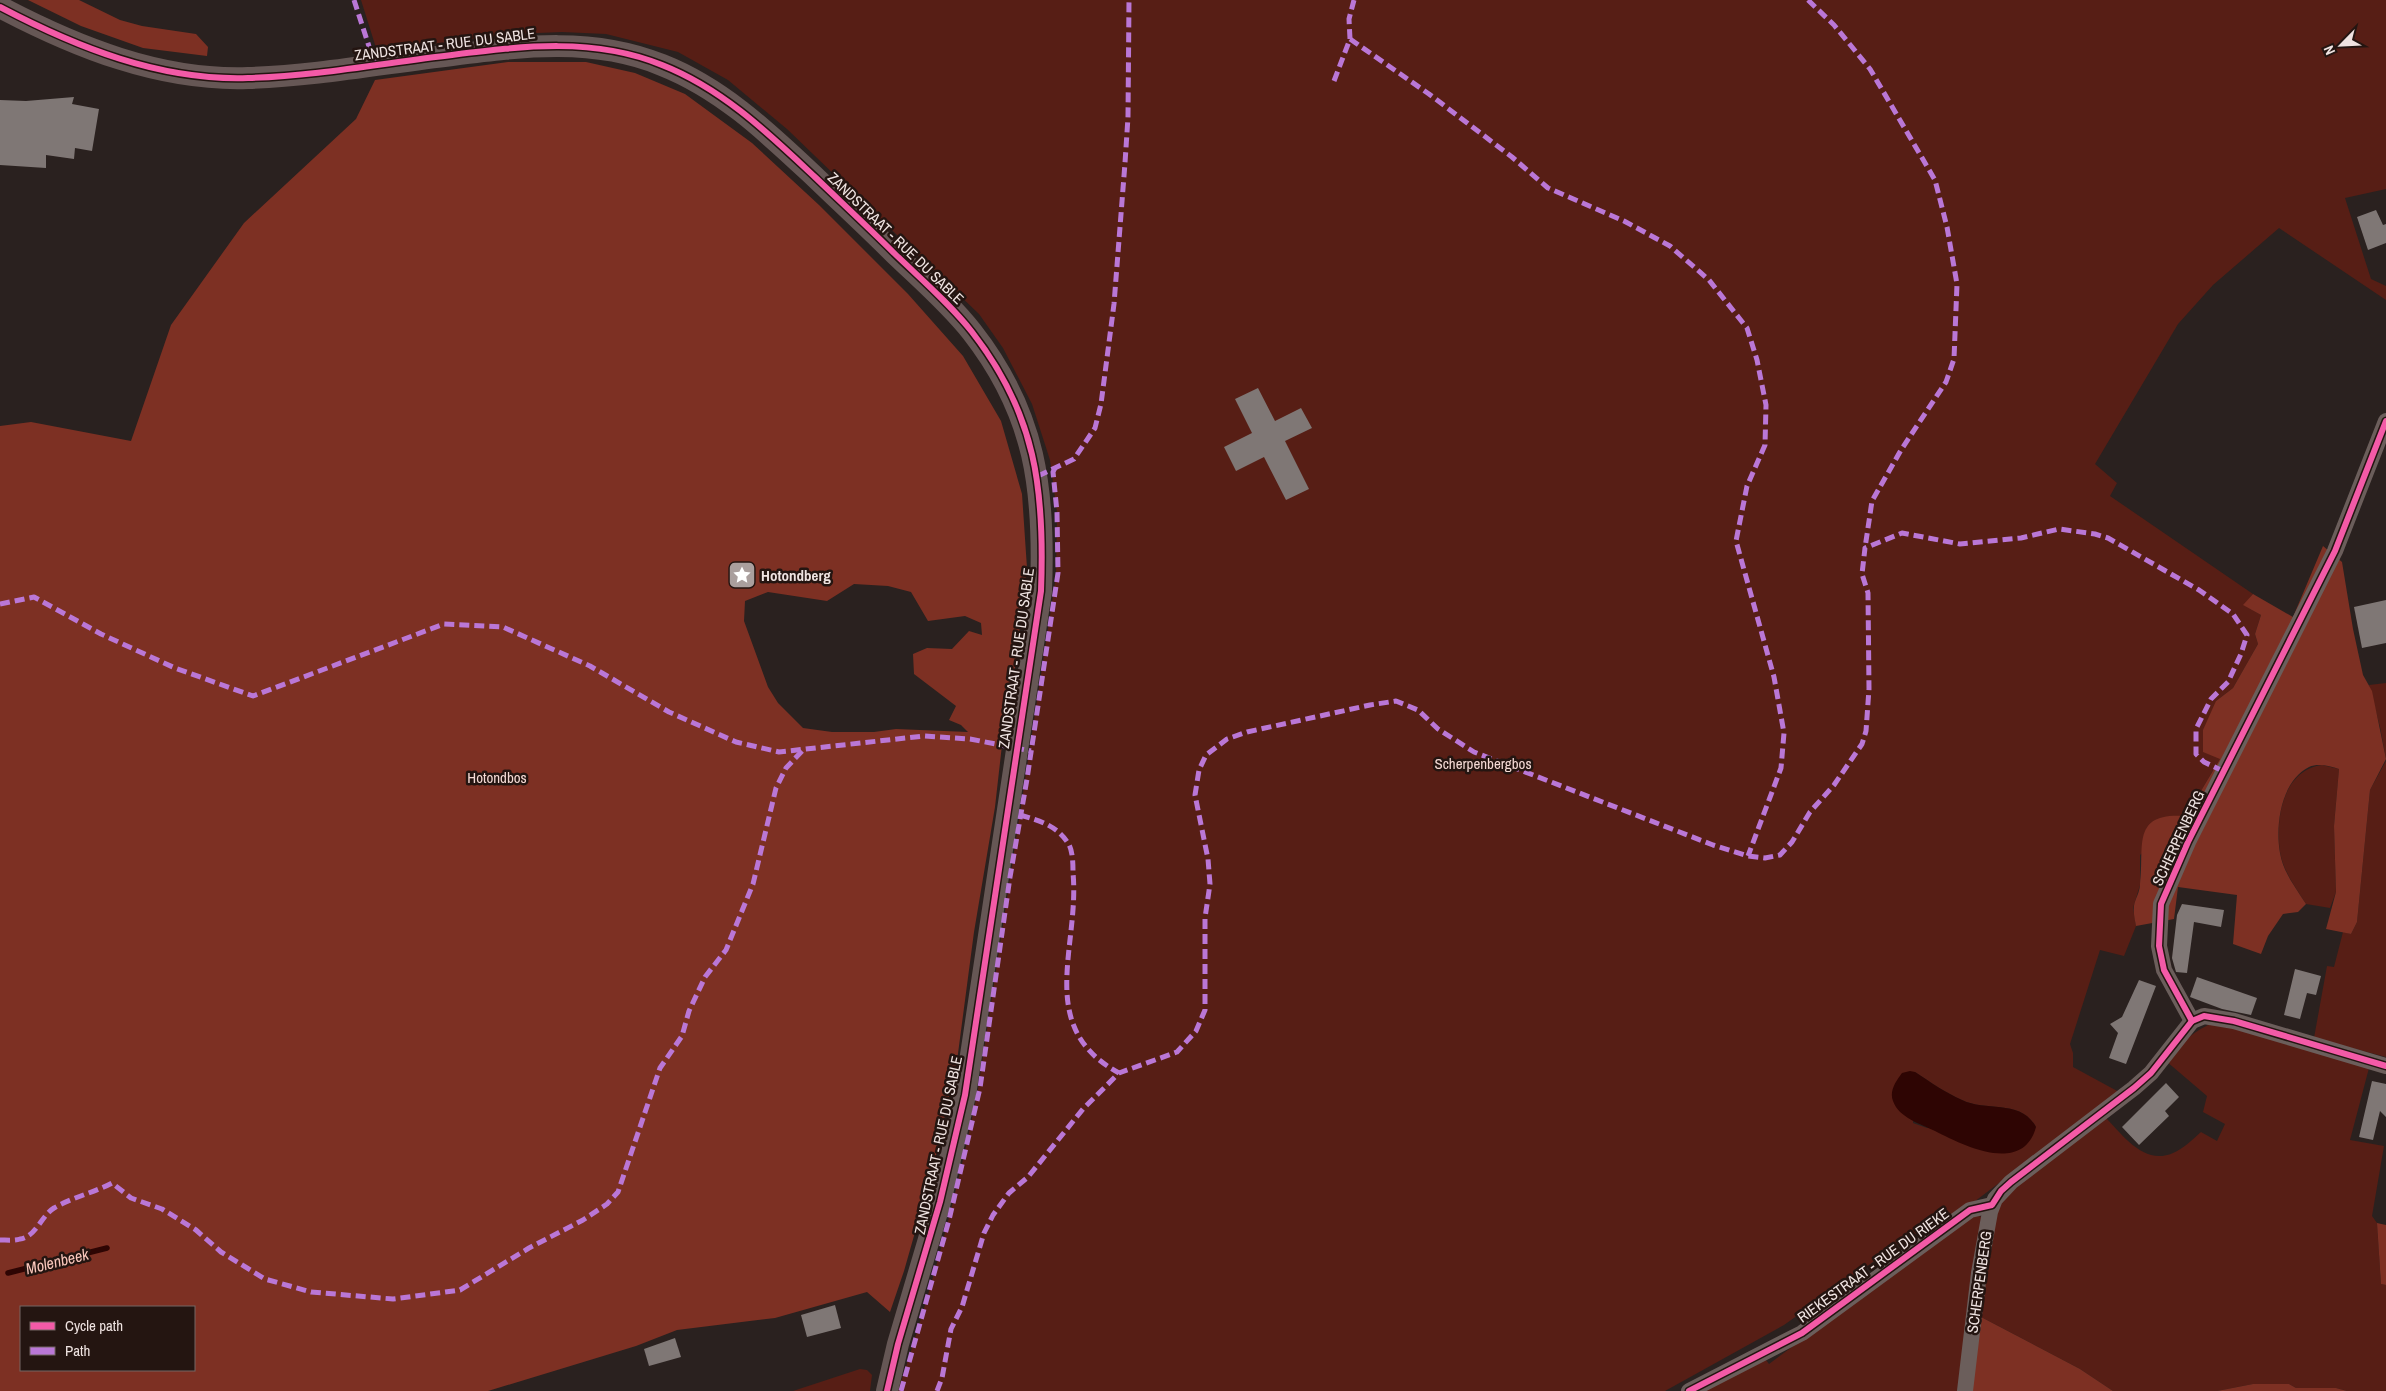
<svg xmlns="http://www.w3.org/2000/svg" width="2386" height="1391" viewBox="0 0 2386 1391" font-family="'Archivo Narrow',sans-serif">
  <rect width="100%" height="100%" fill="#2a211f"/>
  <g fill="#571e15" fill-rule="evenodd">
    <path d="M361 0H2386V189L2345 198 2371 279 2386 286V300L2279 228 2213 285 2178 324 2095 464 2117 483 2110 496 2253 594 2244 605 2261 615 2255 634 2258 644 2233 688 2216 701 2220 759 2186 816 2140 855V885L2133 908 2136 926 2124 956 2100 950 2070 1044 2073 1053V1067L2119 1092 1966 1208 1904 1240 1784 1325 1665 1391H898C931 1292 958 1191 978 1089L1056 576 1057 512 1050 460 1032 404 1003 348 979 314 787 129 728 80 678 52 606 34 562 32 512 34 377 51ZM1915 1072C1930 1082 1946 1093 1962 1100 1986 1112 2021 1099 2036 1127L1927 1128 1913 1123Z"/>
    <path d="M2386 683V759L2380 727 2369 685Z"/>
    <path d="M2386 761V1057L2314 1038 2327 966 2334 967 2343 932 2351 934 2357 922 2370 790Z"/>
    <path d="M2322 765 2339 769 2334 826 2336 892 2330 908 2306 904C2296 888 2283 871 2280 852 2275 819 2283 770 2322 765Z"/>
    <path d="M2216 1022 2369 1068 2350 1140 2384 1146 2372 1216 2377 1223 2381 1284 2386 1285V1391H2347L2336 1388H2296L2289 1384H2253L2217 1391H2113L2080 1369 1981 1317 1991 1222 1998 1198 2104 1116C2123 1135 2144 1166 2173 1153 2183 1149 2193 1139 2201 1132L2217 1141 2225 1124 2203 1112 2207 1096 2166 1061C2181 1044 2194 1029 2216 1022Z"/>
    <path d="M1972 1214 1982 1217 1959 1391H1699L1763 1356 1769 1364Z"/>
    <path d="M860 1369 867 1370 872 1375 870 1391H793Z"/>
  </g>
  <g fill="#7d3023" fill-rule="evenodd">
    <path d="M28 0H79L120 20 142 26 196 34 208 47 207 56 143 48 81 26Z"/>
    <path d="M508 62H586L635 73 685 94 752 143 819 205 908 294 963 356 1001 421 1022 494 1027 568 1015 668 1003 736 995 807 974 932 957 1061 933 1169 904 1271 890 1312 867 1292 775 1318 677 1330 636 1346 488 1391H0V426L31 422 131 441 171 325 244 223 356 119 375 80ZM854 584 888 586 911 592 928 621 965 616 981 623 982 635 969 631 952 649 927 648 913 654 914 674 956 706 949 720 961 725 968 732 896 729 874 732H832L803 728 778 703 768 687 744 621 745 601 768 592 827 601ZM21 1307H194V1370H21Z"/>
    <path d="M2323 546 2342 562 2353 629 2363 675 2372 691 2386 759 2370 790 2357 922 2351 934 2326 929 2336 892 2334 826 2339 769C2330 766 2318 763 2309 767 2281 781 2275 825 2280 853 2283 872 2296 888 2306 904L2298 912 2283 914 2268 936 2261 954 2233 944 2237 895 2178 887 2174 919 2136 926C2135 920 2133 912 2134 906 2135 899 2140 892 2140 884 2145 846 2130 812 2186 816L2220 759 2203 752V730L2216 701 2233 688 2258 644 2255 634 2261 615 2243 605 2253 594 2293 617Z"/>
    <path d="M2377 1223 2386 1225V1285L2381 1284Z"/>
    <path d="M1981 1317 2080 1369 2113 1391H1972Z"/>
    <path d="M2253 1384H2289L2296 1388H2336L2347 1391H2217Z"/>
  </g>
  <path fill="#2e0503" d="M1910 1071 1915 1072C1930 1082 1946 1093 1962 1100 1986 1112 2021 1099 2036 1127 2023 1175 1964 1146 1935 1131 1921 1124 1899 1118 1893 1101 1889 1091 1896 1081 1902 1073Z"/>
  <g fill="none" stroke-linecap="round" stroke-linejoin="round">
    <path stroke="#2e0503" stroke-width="5.5" d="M8 1273 107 1248"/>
  </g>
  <g fill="#7f7775">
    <path d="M74 97 72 104 99 109 92 151 75 148 74 159 46 155V168L0 165V100L26 101Z"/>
    <path d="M2376 210 2383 225 2386 224V243L2368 250 2357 217Z"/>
    <path d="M1258 388 1275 421 1301 408 1312 428 1285 441 1309 489 1286 500 1264 457 1236 471 1224 447 1252 433 1235 399Z"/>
    <path d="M2386 600V643L2362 648 2354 607Z"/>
    <path d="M2182 904 2224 910 2221 927 2194 922 2187 973 2176 972 2172 958 2177 915Z"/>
    <path d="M2295 969 2321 976 2316 995 2307 993 2300 1019 2284 1015Z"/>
    <path d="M2197 977 2257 998 2251 1015 2222 1009 2190 997Z"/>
    <path d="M2139 980 2156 986 2126 1064 2109 1058 2118 1033 2110 1024 2122 1017Z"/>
    <path d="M2372 1081 2386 1084V1117L2380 1111 2373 1140 2359 1137Z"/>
    <path d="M2166 1083 2179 1097 2165 1111 2169 1116 2139 1145 2122 1127Z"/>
    <path d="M835 1305 841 1328 807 1337 801 1315Z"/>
    <path d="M675 1338 681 1357 649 1366 644 1349Z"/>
  </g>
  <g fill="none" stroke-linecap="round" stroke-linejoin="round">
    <g stroke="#6b5e5b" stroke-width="16">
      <path d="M2192 1021 2164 970 2159 946 2161 904 2188 842 2335 551 2386 421"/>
      <path d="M1689 1391 1802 1333 1970 1210 1992 1205"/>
      <path d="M1965 1391 1979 1273 1990 1212 1995 1199 2011 1182 2134 1088 2151 1073 2192 1021 2204 1016 2234 1021 2386 1066"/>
    </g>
    <path stroke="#665755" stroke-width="22" d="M0 7C76 47 160 81 248 78 316 76 384 63 452 55 523 46 594 37 662 65 723 89 769 134 816 178 842 203 869 228 895 254 921 279 950 304 972 332 1036 414 1045 490 1041 591L965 1095 940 1202 898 1344 887 1391"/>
    <g stroke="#ba77d6" stroke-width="5" stroke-dasharray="10 5" stroke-linecap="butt">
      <path d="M354 0 375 65"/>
      <path d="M1808 0 1834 25 1870 69 1935 180 1947 227 1957 284 1954 359 1946 382 1901 450 1872 501 1865 548"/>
      <path d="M1350 39 1349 19 1354 0"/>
      <path d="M1334 81 1350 39 1429 94 1512 157 1548 188 1624 221 1670 246 1709 280 1747 328 1757 360 1766 405 1765 445 1747 486 1736 541 1774 677 1784 733 1781 768 1748 856"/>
      <path d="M1038 476 1074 459 1095 428 1101 404 1114 304 1125 163 1128 117 1129 0"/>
      <path d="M0 604 34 597 101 634 175 668 253 696 444 624 503 627 590 666 669 712 736 742 779 752 924 736 970 739 1031 751"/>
      <path d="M1020 815C1040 821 1056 825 1068 843 1073 850 1073 865 1073 873 1080 947 1034 1027 1119 1073"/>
      <path d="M0 1240C6 1240 14 1241 20 1239 36 1237 41 1216 54 1208 73 1197 93 1193 112 1183L131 1198 162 1209 196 1230 221 1252 265 1279 311 1292 393 1299 460 1290 529 1248 583 1220 607 1204 618 1192 660 1068 682 1036 689 1011 705 977 726 950 753 884 776 788 786 768 804 749"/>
      <path d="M901 1391 949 1220 980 1088 1010 877 1027 779 1058 573 1057 512 1053 472 1055 468"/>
      <path d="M937 1391 942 1378 951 1329 962 1307 984 1233 993 1215 1009 1193 1028 1177 1083 1109 1119 1073 1177 1052 1196 1031 1205 1010V918L1210 884 1208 859 1195 795 1199 770 1206 755 1227 739 1247 732 1370 705 1396 701 1418 710 1438 729 1474 752 1713 845 1748 856 1765 858 1780 855 1792 842 1810 812 1834 785 1862 744 1866 731 1869 689 1868 593 1862 574 1865 548 1902 533 1960 544 2021 538 2059 529 2095 534 2108 538 2199 590 2233 614 2247 635 2241 654 2228 682 2211 699 2196 729V754L2204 762 2223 771"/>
    </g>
    <g stroke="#241511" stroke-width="9">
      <g id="cycleway">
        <path d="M0 7C76 47 160 81 248 78 316 76 384 63 452 55 523 46 594 37 662 65 723 89 769 134 816 178 842 203 869 228 895 254 921 279 950 304 972 332 1036 414 1045 490 1041 591L965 1095 940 1202 898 1344 887 1391"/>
        <path d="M2192 1021 2164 970 2159 946 2161 904 2188 842 2335 551 2386 421"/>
        <path d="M1689 1391 1802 1333 1970 1210 1992 1205 2001 1191 2011 1182 2134 1088 2151 1073 2192 1021 2204 1016 2234 1021 2386 1066"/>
      </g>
    </g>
    <use href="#cycleway" stroke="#f35aa7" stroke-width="6"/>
  </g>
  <defs>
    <g id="sight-square" transform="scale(1.4375)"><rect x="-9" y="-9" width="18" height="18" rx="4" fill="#aa9f9d" stroke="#241511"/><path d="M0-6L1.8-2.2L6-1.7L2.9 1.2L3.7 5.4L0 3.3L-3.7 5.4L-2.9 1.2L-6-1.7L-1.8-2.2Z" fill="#fff"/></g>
  </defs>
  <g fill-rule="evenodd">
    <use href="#sight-square" x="742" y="575"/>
  </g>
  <g text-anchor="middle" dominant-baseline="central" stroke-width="5" stroke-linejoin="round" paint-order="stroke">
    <g font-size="15" fill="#efe3e1" stroke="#241511">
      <text transform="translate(445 44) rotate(-7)">ZANDSTRAAT - RUE DU SABLE</text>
      <text transform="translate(896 238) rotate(44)">ZANDSTRAAT - RUE DU SABLE</text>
      <text transform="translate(1016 658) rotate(-82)">ZANDSTRAAT - RUE DU SABLE</text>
      <text transform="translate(2178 838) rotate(-65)">SCHERPENBERG</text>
      <text transform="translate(938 1145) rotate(-78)">ZANDSTRAAT - RUE DU SABLE</text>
      <text transform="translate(1873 1265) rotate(-36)">RIEKESTRAAT - RUE DU RIEKE</text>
      <text transform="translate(1979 1282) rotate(-82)">SCHERPENBERG</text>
    </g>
    <g font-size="15" font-weight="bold" fill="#efe3e1" stroke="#241511" text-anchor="start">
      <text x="761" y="575">Hotondberg</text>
    </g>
    <g font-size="15" fill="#f5dad5" stroke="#241511">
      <text x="1483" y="763">Scherpenbergbos</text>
      <text x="497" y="777">Hotondbos</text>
    </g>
    <g font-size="16" font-style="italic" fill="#fbc8bd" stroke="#241511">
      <text transform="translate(57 1261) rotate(-14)">Molenbeek</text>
    </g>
  </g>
  <rect x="20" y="1306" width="175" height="65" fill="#241511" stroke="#756764"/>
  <rect x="30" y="1322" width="25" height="8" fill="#f35aa7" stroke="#756764"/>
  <text x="65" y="1331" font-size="15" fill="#efe3e1">Cycle path</text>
  <rect x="30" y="1347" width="25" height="8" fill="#ba77d6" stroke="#756764"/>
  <text x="65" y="1356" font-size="15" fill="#efe3e1">Path</text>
  <g transform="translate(2341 45) rotate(246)" stroke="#241511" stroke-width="4" paint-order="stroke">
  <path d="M0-4L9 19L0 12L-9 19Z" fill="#efe3e1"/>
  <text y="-8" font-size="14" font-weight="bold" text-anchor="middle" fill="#efe3e1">N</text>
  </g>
</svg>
